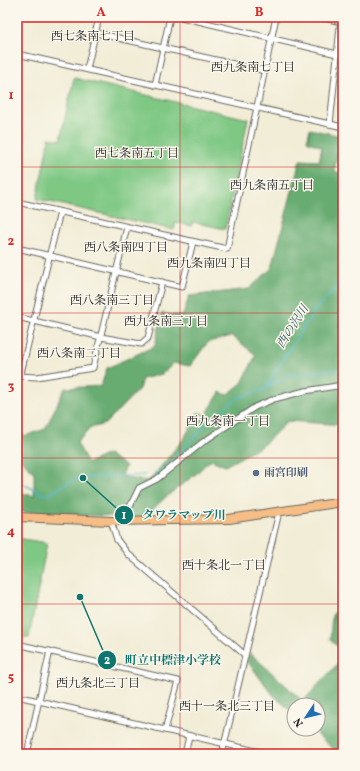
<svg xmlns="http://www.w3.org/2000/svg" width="360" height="771" viewBox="0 0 360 771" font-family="Vollkorn,'Noto Serif JP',serif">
  <rect width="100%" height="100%" fill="#fbf7ec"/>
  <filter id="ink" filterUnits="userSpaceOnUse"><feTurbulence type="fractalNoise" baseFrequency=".025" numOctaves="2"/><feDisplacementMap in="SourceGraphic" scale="8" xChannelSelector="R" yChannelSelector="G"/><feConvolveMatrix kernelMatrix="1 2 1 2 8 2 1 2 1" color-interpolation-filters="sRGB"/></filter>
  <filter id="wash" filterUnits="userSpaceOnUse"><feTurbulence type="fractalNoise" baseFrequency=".012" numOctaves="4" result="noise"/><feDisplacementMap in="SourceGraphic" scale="16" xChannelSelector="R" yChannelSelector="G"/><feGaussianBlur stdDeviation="0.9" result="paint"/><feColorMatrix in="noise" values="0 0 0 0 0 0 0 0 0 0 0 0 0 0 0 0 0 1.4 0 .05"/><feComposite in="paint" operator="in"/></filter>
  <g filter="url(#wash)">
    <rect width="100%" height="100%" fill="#f2edd7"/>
    <g fill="#7fc884" stroke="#4e7250">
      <path d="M74 78 248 119 225 229 193 222 191 226 176 222 174 230 37 199 49 138 60 140Z"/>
      <path d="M17 538 47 543 29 638 17 636Z"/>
    </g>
    <g fill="#67ac72" stroke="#426447" fill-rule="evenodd">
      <path d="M310 129 341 136 334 171 343 174V425L288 421 262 446 225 466 212 460C205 463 202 469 196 474 177 489 161 498 146 518L17 512V491L34 496V472L17 456V431L25 436 45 429 65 388 101 386 107 368 155 346 162 313 183 316 189 296 249 289 272 268 300 160 319 161 322 147 307 141ZM232 336 256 355 242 383 227 395 220 392 206 415 198 412 185 437 149 481 127 478 122 475 126 466 108 454 88 463 77 443 90 428 105 424 139 389 142 379 162 374 174 363 190 366 208 342Z"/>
      <path d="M343 604V651L330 640 332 615Z"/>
      <path d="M250 653 303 701 343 658V754H339L311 729H318V705H294V714L274 696 247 661Z"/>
    </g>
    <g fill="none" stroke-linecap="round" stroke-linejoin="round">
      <g stroke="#49b7c3" stroke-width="1.5">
        <path d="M266 387 315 309 343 281"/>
        <path d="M154 473 165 469 212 418 238 398 265 389 287 375 343 369"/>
        <path d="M17 481 43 494H50L69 482 83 478 145 475"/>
      </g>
    </g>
  </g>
  <g filter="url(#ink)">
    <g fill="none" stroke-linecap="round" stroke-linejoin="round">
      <g stroke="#67655d" stroke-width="7">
        <g id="street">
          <path d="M181 17 337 54"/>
          <path d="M319 17 342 22"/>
          <path d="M96 33 265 71"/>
          <path d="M17 54 343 127"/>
          <path d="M87 69 99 17"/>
          <path d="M155 85 170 17"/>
          <path d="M330 124 341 17"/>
          <path d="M17 202 227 249 276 17"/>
          <path d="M17 248 182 287 193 242"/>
          <path d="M17 317 101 337 141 344 148 338 162 282"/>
          <path d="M17 376 37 377 93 368 127 227"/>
          <path d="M20 377 60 212"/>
          <path d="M111 521 117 540 128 554 245 655"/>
          <path d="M123 521 139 488 157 479 203 442 255 407 274 399 305 391 343 385"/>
          <path d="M17 644 178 681 165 730"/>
          <path d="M17 696 269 754"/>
          <path d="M27 754 50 651"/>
          <path d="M185 754 189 736"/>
          <path d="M222 754 279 512"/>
        </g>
      </g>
      <g stroke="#67655d" stroke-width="10">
        <path id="primary" d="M17 517 111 521 229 519 343 502"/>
      </g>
      <use href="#street" stroke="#fff" stroke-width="5"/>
      <use href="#primary" stroke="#f6be86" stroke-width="8"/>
    </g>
  </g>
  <path fill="none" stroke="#d62828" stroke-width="1" stroke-opacity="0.55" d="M180 17V754M17 167H343M17 313H343M17 458H343M17 604H343"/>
  <circle fill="#5c6f8a" stroke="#fbf7ec" stroke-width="1.5" cx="256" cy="473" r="4"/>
  <g text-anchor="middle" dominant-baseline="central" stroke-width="3" stroke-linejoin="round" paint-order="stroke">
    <g font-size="11" font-weight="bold" fill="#4e5e75" stroke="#fbf7ec" text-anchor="start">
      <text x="264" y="473">雨宮印刷</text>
    </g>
    <g font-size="12" fill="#1c1c1c" stroke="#fbf7ec">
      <text x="93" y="37">西七条南七丁目</text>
      <text x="253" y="68">西九条南七丁目</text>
      <text x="137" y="154">西七条南五丁目</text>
      <text x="272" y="186">西九条南五丁目</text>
      <text x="126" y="248">西八条南四丁目</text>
      <text x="209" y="264">西九条南四丁目</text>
      <text x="112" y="301">西八条南三丁目</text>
      <text x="166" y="322">西九条南三丁目</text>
      <text x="79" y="354">西八条南二丁目</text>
      <text x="228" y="422">西九条南一丁目</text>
      <text x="224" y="566">西十条北一丁目</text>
      <text x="98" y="684">西九条北三丁目</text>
      <text x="227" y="707">西十一条北三丁目</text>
    </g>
    <g font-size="12" font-style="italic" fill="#2e5a5f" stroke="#fbf7ec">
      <text transform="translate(293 327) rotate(-57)">西の沢川</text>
    </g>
  </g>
  <path fill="none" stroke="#0f766e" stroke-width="1.5" d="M83 478L124 515M80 597L107 660"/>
  <g fill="#0f766e" stroke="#fbf7ec" stroke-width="1.5">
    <circle cx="83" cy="478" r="4"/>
    <circle cx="80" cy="597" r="4"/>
    <circle cx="124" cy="515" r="10"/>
    <circle cx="107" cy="660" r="10"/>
  </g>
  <g font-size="12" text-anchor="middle" font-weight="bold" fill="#fff">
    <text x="124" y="519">1</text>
    <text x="107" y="664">2</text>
  </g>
  <g font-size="12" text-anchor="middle" font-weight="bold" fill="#0f766e" stroke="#fbf7ec" stroke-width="3" stroke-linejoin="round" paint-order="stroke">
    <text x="184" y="519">タワラマップ川</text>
    <text x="173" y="664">町立中標津小学校</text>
  </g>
  <rect width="360" height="771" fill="none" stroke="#fbf7ec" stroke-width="44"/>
  <g transform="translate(306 717) rotate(235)"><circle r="19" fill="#fbf7ec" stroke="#a29f99"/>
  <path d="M0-3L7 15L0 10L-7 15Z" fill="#1f6fb2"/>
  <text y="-6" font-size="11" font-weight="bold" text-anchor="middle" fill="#1c1c1c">N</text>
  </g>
  <rect x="22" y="22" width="316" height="727" fill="none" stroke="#d62828" stroke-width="1.5"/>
  <g font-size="13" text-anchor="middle" font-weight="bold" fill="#d62828">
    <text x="101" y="16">A</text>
    <text x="259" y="16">B</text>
    <text x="11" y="99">1</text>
    <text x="11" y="245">2</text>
    <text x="11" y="390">3</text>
    <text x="11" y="535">4</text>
    <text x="11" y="681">5</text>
  </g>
</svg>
